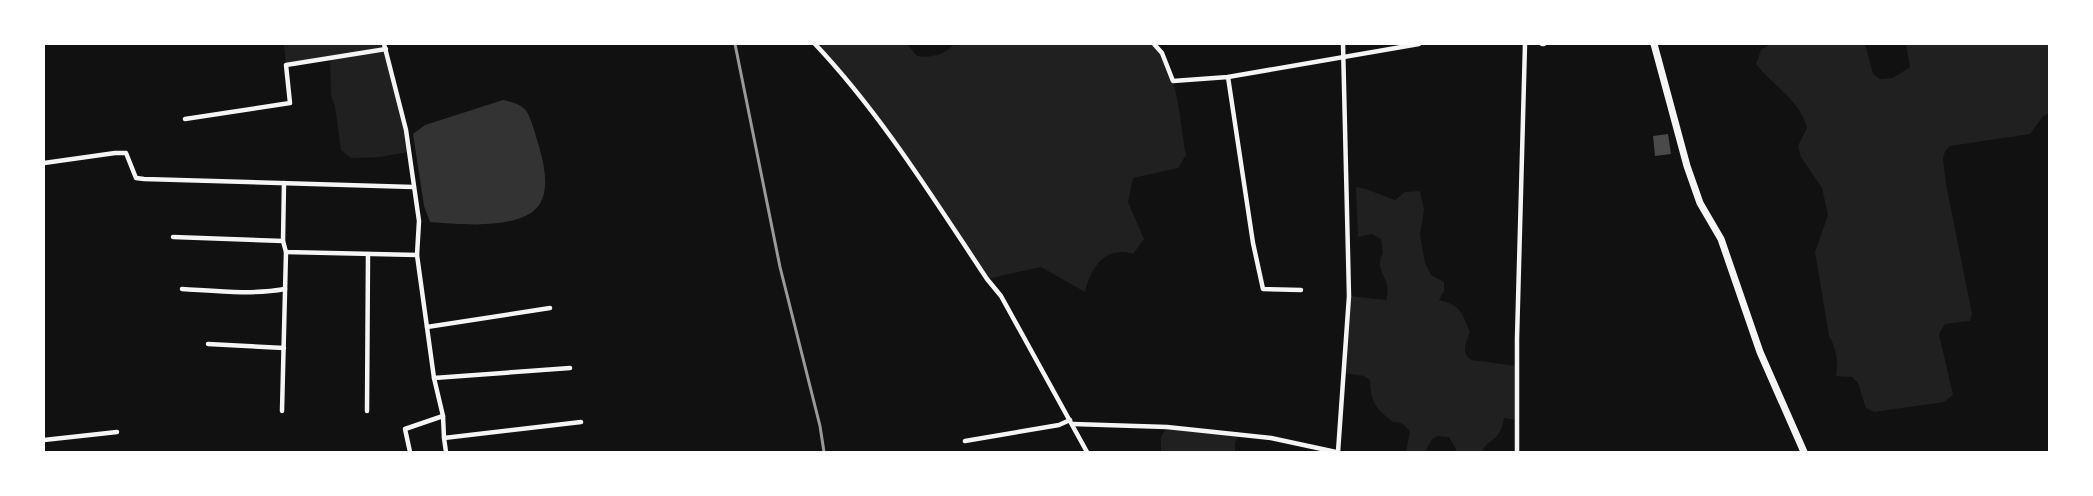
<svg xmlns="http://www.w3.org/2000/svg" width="2093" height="496" viewBox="0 0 2093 496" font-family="'Archivo Narrow',sans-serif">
  <rect width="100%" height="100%" fill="#111"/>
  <g fill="#202020">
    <path d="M284 44H384L406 130 408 152 380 157 351 158 341 150 335 106 331 95 330 60 286 65Z"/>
    <path d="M815 44H907L917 56C931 58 945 55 954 44H1154C1179 72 1179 119 1186 155L1178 168 1133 178 1128 202 1144 239 1133 254C1105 245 1090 269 1085 292L1041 267 987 279C933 198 881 114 815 44Z"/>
    <path d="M1770 44H1865L1873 74 1880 79 1893 78 1910 67 1906 44H2049V113L2043 116 2030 134 1950 146 1945 151 1943 159 1946 184 1972 314 1970 321 1945 324 1939 334 1953 395 1944 402 1874 412 1866 408 1858 383 1852 377 1836 376C1839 362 1836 348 1829 336L1815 252 1828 215 1822 188 1801 157 1798 146 1807 128C1800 100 1773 86 1756 64L1761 50Z"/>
    <path d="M1356 187 1366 189 1395 200 1405 192 1420 191 1424 210 1420 235 1425 263 1431 275 1444 282V291L1439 300C1461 305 1462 313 1470 332 1466 343 1460 353 1472 360L1517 366V420L1504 418C1503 423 1502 429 1499 433 1494 442 1485 442 1482 452H1455L1456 449 1449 437 1438 436 1432 439 1425 452H1406L1410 432C1405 425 1402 422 1393 422 1376 408 1371 404 1370 380L1364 376 1344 373 1349 296 1386 300C1394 279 1372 271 1383 253L1381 239 1372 234 1358 237Z"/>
    <path d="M1167 427 1240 435 1235 442V452H1161V437Z"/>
  </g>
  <path fill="#333" d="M503 100C512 102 522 104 527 112 532 121 535 133 538 143 545 167 555 205 523 217 497 228 458 224 430 222L424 206 413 134 425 125Z"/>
  <path fill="#4a4a4a" d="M1668 134 1671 154 1655 156 1653 136Z"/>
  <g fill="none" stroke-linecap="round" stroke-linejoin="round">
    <g stroke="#f5f5f5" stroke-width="4.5">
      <path d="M384 44 406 130 419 221 417 255 434 378 443 416 405 429 410 452"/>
      <path d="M815 44C881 114 933 198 987 279L1001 296 1087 452"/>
      <path d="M1154 44 1162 53 1173 81 1228 77 1419 44"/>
      <path d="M1542 44H1544"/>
      <path d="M1228 77 1253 243 1263 289 1301 290"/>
      <path d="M185 119 290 103 286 65 386 49"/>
      <path d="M44 163 115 153H126L136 178 144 179 413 187"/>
      <path d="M284 183 283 241 286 252 417 255"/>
      <path d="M173 237 283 241"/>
      <path d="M182 289C216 291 251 295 285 289"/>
      <path d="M427 327 550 308"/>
      <path d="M208 344 284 348"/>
      <path d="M434 378 570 368"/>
      <path d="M282 411 286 252"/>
      <path d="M367 411 368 254"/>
      <path d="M443 416 444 438 581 422"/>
      <path d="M1073 424 1167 427 1271 438 1336 452"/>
      <path d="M444 438 446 452"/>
      <path d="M44 440 117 432"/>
      <path d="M965 441 1059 425 1070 420"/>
      <path d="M1338 452 1349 296 1343 44"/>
      <path d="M1517 452V339L1525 44"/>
    </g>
    <path stroke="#f5f5f5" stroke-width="7" d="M1654 44 1687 166 1700 203 1721 239 1760 352 1804 452"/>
    <path stroke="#9a9a9a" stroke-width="3" d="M735 44 780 267 820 426 824 452"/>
  </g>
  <rect width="2093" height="496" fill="none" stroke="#ffffff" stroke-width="90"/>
</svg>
